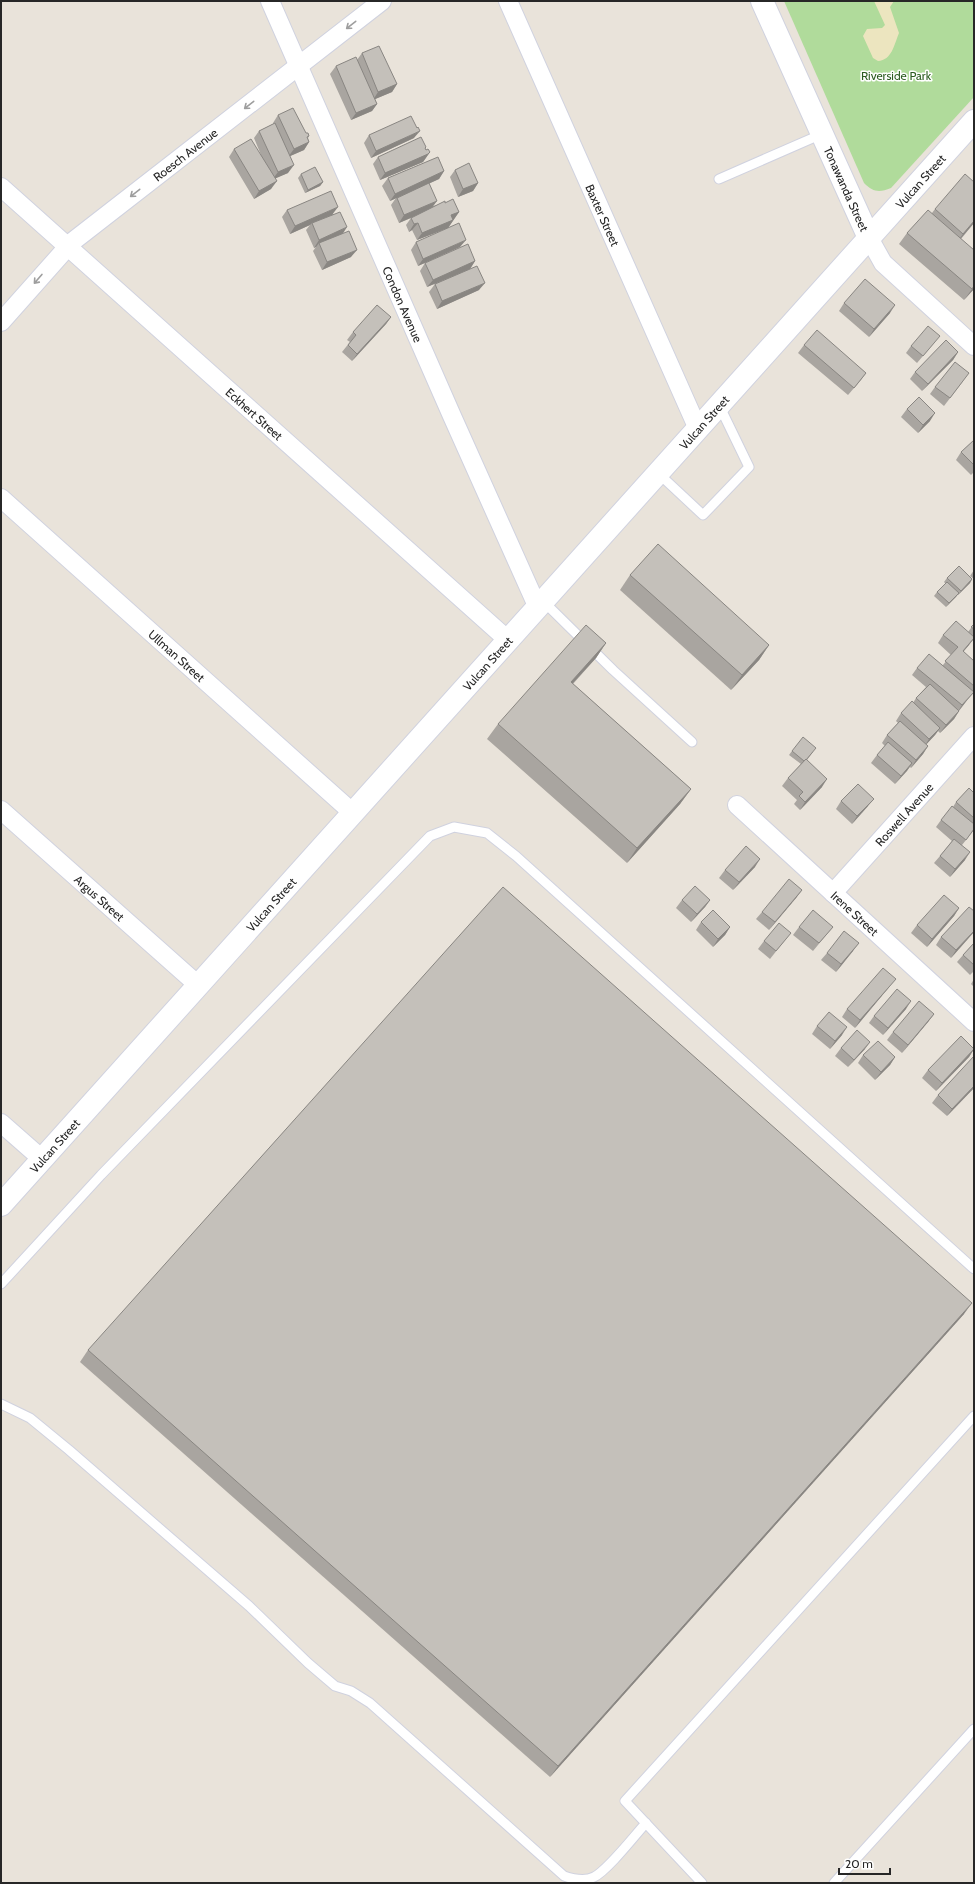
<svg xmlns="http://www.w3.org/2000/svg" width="975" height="1884" viewBox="0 0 975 1884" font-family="Cabin,sans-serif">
  <rect width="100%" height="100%" fill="#e9e3da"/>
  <path fill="#b0db9b" d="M784 1H974V97L891 188C879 193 873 192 864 183Z"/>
  <path fill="#ece5bf" d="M874 1H894L890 7 899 33C894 45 892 60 878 61L873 58 863 36 867 29 882 28 885 25Z"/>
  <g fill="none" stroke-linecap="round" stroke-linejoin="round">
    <g stroke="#d0d2df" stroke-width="11">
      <g id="service">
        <path d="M719 179 822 134"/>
        <path d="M658 473 703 515 749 467 719 405"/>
        <path d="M543 601 613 670 692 742"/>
        <path d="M1 1284 101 1175 430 836 454 827 487 833 516 856 974 1269"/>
        <path d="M1 1404 30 1418 69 1450 249 1606 308 1663 335 1686 351 1691 370 1703 564 1876C573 1879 584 1882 594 1877 608 1870 635 1835 646 1823"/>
        <path d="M702 1883 625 1801 974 1416"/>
        <path d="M834 1883 974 1729"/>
      </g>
    </g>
    <g stroke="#d0d2df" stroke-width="20">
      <g id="minor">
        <path id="s1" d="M270 1 452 416 538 608"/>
        <path id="s2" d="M508 1 698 429"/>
        <path id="s3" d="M1 187 508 640"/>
        <path d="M869 238 883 263 974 346"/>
        <path id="s4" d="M1 322 72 242 382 1"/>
        <path id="s5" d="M1 498 353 813"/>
        <path id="s6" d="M737 805 974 1022"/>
        <path id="s7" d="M1 810 198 985"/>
        <path id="s8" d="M833 893 974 736"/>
        <path d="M1 1123 42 1159"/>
      </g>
    </g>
    <g stroke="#d0d2df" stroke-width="24">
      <g id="tertiary">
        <path id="s9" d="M762 1 869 238"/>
        <path id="s10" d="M1 1205 974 121"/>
      </g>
    </g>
    <use href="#service" stroke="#fff" stroke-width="9"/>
    <use href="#minor" stroke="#fff" stroke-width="18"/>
    <use href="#tertiary" stroke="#fff" stroke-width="22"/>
  </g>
  <g fill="#a9a5a0">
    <path d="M362 53 397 84 392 92 375 99 377 104 372 111 351 120 330 74 336 66 357 60Z"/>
    <path d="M278 115 309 136 308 138 309 142 304 150 290 156 288 173 275 178 271 189 254 199 229 157 234 149 261 155 254 138 259 131 273 124V123Z"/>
    <path d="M369 135 414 138 371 158 364 143Z"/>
    <path d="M425 148 426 150 430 152 423 162 380 180 373 164 378 157Z"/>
    <path d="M455 170 478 183 473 191 458 197 450 177Z"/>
    <path d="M444 171 439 179 424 186 433 206 445 203 459 212 448 228 417 240 412 230 409 232 406 225 411 218 399 223 391 205 396 198 390 201 382 186 388 178Z"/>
    <path d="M301 174 323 182 320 186 305 193 298 178Z"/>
    <path d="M935 209 974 223 961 239 974 289 964 300 899 244 907 233 932 213Z"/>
    <path d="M287 210 333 214 342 234 351 257 322 270 313 251 316 247 314 248 306 230 310 225 290 234 282 217Z"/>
    <path d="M416 242 460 247 418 266 411 250Z"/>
    <path d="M475 261 470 269 479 290 437 309 429 292 435 284 468 270 427 287 420 271 425 263Z"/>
    <path d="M844 303 890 313 869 337 839 311Z"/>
    <path d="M391 317 386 324 352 361 342 352 350 342 347 340 353 332Z"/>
    <path d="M934 343 917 363 906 353 911 346Z"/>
    <path d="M804 345 866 373 861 380 848 395 798 353Z"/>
    <path d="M958 352 953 360 922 391 910 379 915 372Z"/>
    <path d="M963 381 944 406 930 394 935 387Z"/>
    <path d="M907 409 930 421 918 433 901 417Z"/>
    <path d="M974 440V472L971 475 956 460 961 452Z"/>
    <path d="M974 570V579L970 576Z"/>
    <path d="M630 575 769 645 759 660 731 690 620 590Z"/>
    <path d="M947 578 972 579 970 583 958 595H957L946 607 934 596 937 592 946 584 944 582Z"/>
    <path d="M974 624V642L973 640 963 652 974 661V690L973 691 974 692 968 699 959 711 954 719 940 733 938 731 935 735 926 744 928 746 923 754 911 768 910 767 895 784 871 763 877 755 885 746 882 743 887 735 898 723 896 721 901 713 913 703 916 698 926 687 912 675 917 668 943 665 951 655 938 643 943 635 968 632Z"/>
    <path d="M606 643 596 658 573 684 691 789 680 804 627 863 487 739 498 724Z"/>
    <path d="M792 751 813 752 807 760 822 787 800 810 794 804 797 800 782 786 788 778 801 764 789 755Z"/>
    <path d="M974 793V830L962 845 965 860 950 877 934 863 940 856 952 841 936 827 941 820 953 807 956 802Z"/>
    <path d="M841 801 868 806 852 824 836 809Z"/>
    <path d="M755 867 733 890 719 878 725 870Z"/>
    <path d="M802 890 796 898 769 930 756 919 762 912Z"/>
    <path d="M682 900H710L705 907 691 922 676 908Z"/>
    <path d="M959 908 954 916 927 947 911 933 917 925Z"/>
    <path d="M701 922 730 927 725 935 713 947 696 930Z"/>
    <path d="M799 927H833L827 934 813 951 793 935Z"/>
    <path d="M974 932 951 958 936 945 941 937Z"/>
    <path d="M785 940 770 959 758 949 764 941Z"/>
    <path d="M974 943V971L970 975 957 962 963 955Z"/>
    <path d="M853 951 836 972 821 960 827 953Z"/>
    <path d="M974 979V987L971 984Z"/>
    <path d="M890 986 855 1028 842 1017 847 1009Z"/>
    <path d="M906 1009 883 1035 869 1023 874 1016Z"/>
    <path d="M934 1014 928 1022 902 1053 887 1040 893 1032Z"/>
    <path d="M817 1026 842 1035 830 1049 812 1034Z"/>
    <path d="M841 1048 865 1049 848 1067 835 1056Z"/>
    <path d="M974 1049 969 1057 936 1091 922 1078 928 1070Z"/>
    <path d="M863 1055 895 1057 890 1065 875 1080 858 1063Z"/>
    <path d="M974 1088 947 1116 932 1103 938 1095Z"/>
    <path d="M964 1314 550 1777 80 1362 88 1350Z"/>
  </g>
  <g fill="#898682">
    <path d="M397 84 392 92 373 100 378 92Z"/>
    <path d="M377 104 372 111 351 120 356 113Z"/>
    <path d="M420 131 414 138 371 158 376 151Z"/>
    <path d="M309 142 304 150 288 157 294 149Z"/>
    <path d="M430 152 423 162 380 180 385 173Z"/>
    <path d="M294 165 288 173 272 180 278 172Z"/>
    <path d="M444 171 439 179 390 201 395 194Z"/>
    <path d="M277 181 271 189 254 199 259 191Z"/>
    <path d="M323 182 320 186 305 193 308 190Z"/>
    <path d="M478 183 473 191 458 197 463 189Z"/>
    <path d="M437 201 431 209 399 223 404 215Z"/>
    <path d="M338 207 332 215 312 223 310 225 290 234 295 226Z"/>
    <path d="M459 212 448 228 417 240 422 233 451 215Z"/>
    <path d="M974 221V223L955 245 963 234Z"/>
    <path d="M418 223 412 230 409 232 414 224Z"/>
    <path d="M347 227 342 235 319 243 316 247 314 248 319 240Z"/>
    <path d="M466 240 460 247 418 266 423 259Z"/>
    <path d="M357 250 351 257 322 270 327 262Z"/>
    <path d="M475 261 470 269 427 287 433 280Z"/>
    <path d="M485 283 479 290 437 309 442 301Z"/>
    <path d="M974 286V289L964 300 972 289Z"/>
    <path d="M895 305 890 313 869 337 874 329Z"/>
    <path d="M391 317 386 324 352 361 357 354Z"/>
    <path d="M958 352 953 360 922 391 928 384Z"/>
    <path d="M935 413 930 421 918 433 923 425Z"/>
    <path d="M972 579 970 583 958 595 961 591Z"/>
    <path d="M959 593 956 597 946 607 949 603Z"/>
    <path d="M974 638 969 645 957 659 963 651Z"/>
    <path d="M606 643 596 658 560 697 571 682Z"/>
    <path d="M769 645 759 660 731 690 742 675Z"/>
    <path d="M974 692 968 699 957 713 962 705Z"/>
    <path d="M959 711 954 719 940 733 946 725Z"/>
    <path d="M940 728 935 735 924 747 929 739Z"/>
    <path d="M928 746 923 754 911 768 916 760Z"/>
    <path d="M912 763 907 771 895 784 901 776Z"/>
    <path d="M827 779 822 787 800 810 805 802Z"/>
    <path d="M691 789 680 804 627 863 637 848Z"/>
    <path d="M874 799 868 806 852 824 857 816Z"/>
    <path d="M970 852 965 860 950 877 955 869Z"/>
    <path d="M760 859 755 867 733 890 739 882Z"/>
    <path d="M802 890 796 898 769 930 775 922Z"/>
    <path d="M710 900 705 907 691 922 697 914Z"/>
    <path d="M959 908 954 916 927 947 932 939Z"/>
    <path d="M730 927 725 935 713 947 718 939Z"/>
    <path d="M974 931V932L951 958 956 950Z"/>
    <path d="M859 943 853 951 836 972 841 964Z"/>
    <path d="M896 979 890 986 855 1028 860 1020Z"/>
    <path d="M911 1001 906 1009 883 1035 888 1028Z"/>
    <path d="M934 1014 928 1022 902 1053 908 1045Z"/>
    <path d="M847 1027 842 1035 830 1049 835 1041Z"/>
    <path d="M870 1042 865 1049 848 1067 854 1060Z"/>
    <path d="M974 1049 969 1057 936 1091 942 1083Z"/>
    <path d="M895 1057 890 1065 875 1080 881 1072Z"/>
    <path d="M974 1086V1088L947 1116 952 1109Z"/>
    <path d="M972 1303 964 1314 550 1777 558 1766Z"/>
  </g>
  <g fill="#c4c0ba" stroke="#898682">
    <path d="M379 46 397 84 378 92 362 53Z"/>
    <path d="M356 57 377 104 356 113 336 66Z"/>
    <path d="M293 108 306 133H308L309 136 307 137 309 142 294 149 278 115Z"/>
    <path d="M411 116 417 128 418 127 420 131 376 151 369 135Z"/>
    <path d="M275 123 294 165 278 172 259 131Z"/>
    <path d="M421 137 426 147 425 148 426 150 428 149 430 152 428 154 385 173 378 157Z"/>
    <path d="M251 139 277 181 259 191 234 149Z"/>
    <path d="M438 157 444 171 395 194 388 178Z"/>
    <path d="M469 163 478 183 463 189 455 170Z"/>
    <path d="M315 167 323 182 308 190 301 174Z"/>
    <path d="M965 174 974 182V221L963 234 935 209Z"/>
    <path d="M429 183 437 201 404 215 397 198Z"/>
    <path d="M331 191 338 207 295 226 287 210Z"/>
    <path d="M453 199 459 212 451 215 453 220 422 233 418 223 414 224 411 218 445 201V203Z"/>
    <path d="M928 210 974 250V286L972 289 907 233Z"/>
    <path d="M340 212 347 227 319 240 312 223Z"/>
    <path d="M459 223 466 240 423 259 416 242Z"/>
    <path d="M349 231 357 250 327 262 319 243Z"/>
    <path d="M468 244 475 261 433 280 425 263Z"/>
    <path d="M477 266 485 283 442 301 435 284Z"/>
    <path d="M865 279 895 305 874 329 844 303Z"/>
    <path d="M377 305 391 317 357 354 348 345 356 335 353 332Z"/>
    <path d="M928 326 940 336 923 356 911 346Z"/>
    <path d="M817 330 866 373 854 388 804 345Z"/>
    <path d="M946 340 958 352 928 384 915 372Z"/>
    <path d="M955 362 969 373 950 398 935 387Z"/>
    <path d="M919 397 935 413 923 425 907 409Z"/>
    <path d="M974 440V465L961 452Z"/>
    <path d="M658 544 769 645 742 675 630 575Z"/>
    <path d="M959 566 972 579 961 591 947 578Z"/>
    <path d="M947 582 959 593 949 603 937 592Z"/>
    <path d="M956 621 974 637V638L963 651 974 661V686L945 661 958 647 943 635Z"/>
    <path d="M974 624V629L971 627Z"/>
    <path d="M586 625 606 643 571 682 691 789 637 848 498 724Z"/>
    <path d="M929 654 974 692 962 705 917 668Z"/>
    <path d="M930 684 959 711 946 725 916 698Z"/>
    <path d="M912 701 940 728 929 739 901 713Z"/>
    <path d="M900 721 928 746 916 760 887 735Z"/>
    <path d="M803 737 816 748 806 760V759L804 761 792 751Z"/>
    <path d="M888 742 912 763 901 776 877 755Z"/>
    <path d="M806 759 827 779 805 802 799 796 803 792 788 778Z"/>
    <path d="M858 784 874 799 857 816 841 801Z"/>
    <path d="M969 788 974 793V818L956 802Z"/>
    <path d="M952 806 974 824V829L966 840 941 820Z"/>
    <path d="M954 839 970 852 955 869 940 856Z"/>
    <path d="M746 846 760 859 739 882 725 870Z"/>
    <path d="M789 879 802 890 775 922 762 912Z"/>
    <path d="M695 886 710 900 697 914 682 900Z"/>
    <path d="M503 887 972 1303 558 1766 88 1350Z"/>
    <path d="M944 895 959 908 932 939 917 925Z"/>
    <path d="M969 907 974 911V931L956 950 941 937Z"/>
    <path d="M713 910 730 927 718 939 701 922Z"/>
    <path d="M813 910 833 927 819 943 799 927Z"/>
    <path d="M779 923 791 933 776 951 764 941Z"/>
    <path d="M844 931 859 943 841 964 827 953Z"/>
    <path d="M974 943V965L963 955Z"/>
    <path d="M883 968 896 979 860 1020 847 1009Z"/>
    <path d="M897 989 911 1001 888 1028 874 1016Z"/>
    <path d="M919 1001 934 1014 908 1045 893 1032Z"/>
    <path d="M829 1012 847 1027 835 1041 817 1026Z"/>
    <path d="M857 1030 870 1042 854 1060 841 1048Z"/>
    <path d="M961 1036 974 1049 942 1083 928 1070Z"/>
    <path d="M878 1041 895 1057 881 1072 863 1055Z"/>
    <path d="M974 1056V1086L952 1109 938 1095Z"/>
  </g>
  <defs><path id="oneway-shaft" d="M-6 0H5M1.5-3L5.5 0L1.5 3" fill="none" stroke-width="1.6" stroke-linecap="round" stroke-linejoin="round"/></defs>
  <g stroke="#9e9e9e">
    <use href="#oneway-shaft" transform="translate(351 25) rotate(142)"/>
    <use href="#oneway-shaft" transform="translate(249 105) rotate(142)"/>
    <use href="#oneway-shaft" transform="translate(135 193) rotate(142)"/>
    <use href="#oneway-shaft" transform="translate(38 279) rotate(131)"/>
  </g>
  <g text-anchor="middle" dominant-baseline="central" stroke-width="3" stroke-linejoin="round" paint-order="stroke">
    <g font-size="12" fill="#2b5c20" stroke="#fff">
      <text x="896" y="75">Riverside Park</text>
    </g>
    <g font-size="12" fill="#272727" stroke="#fff">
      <text stroke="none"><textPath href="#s4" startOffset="250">Roesch Avenue</textPath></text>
      <text stroke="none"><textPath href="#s10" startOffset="1376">Vulcan Street</textPath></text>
      <text stroke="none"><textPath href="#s9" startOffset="206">Tonawanda Street</textPath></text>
      <text stroke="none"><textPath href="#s2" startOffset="234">Baxter Street</textPath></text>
      <text stroke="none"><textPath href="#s1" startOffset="331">Condon Avenue</textPath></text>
      <text stroke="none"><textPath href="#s3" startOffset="340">Eckhert Street</textPath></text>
      <text stroke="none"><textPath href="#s10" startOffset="1052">Vulcan Street</textPath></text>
      <text stroke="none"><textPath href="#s5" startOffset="236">Ullman Street</textPath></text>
      <text stroke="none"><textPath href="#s10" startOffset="728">Vulcan Street</textPath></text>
      <text stroke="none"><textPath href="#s8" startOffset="106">Roswell Avenue</textPath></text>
      <text stroke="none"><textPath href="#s7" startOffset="132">Argus Street</textPath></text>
      <text stroke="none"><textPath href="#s10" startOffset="404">Vulcan Street</textPath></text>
      <text stroke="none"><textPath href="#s6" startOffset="160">Irene Street</textPath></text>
      <text stroke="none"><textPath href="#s10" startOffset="80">Vulcan Street</textPath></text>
    </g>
  </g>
  <rect width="975" height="1884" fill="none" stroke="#272727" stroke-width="4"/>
  <path d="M839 1868v6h51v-6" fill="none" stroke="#272727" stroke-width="2"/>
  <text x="845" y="1868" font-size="12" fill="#272727" stroke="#ffffff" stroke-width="3" paint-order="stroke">20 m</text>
</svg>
